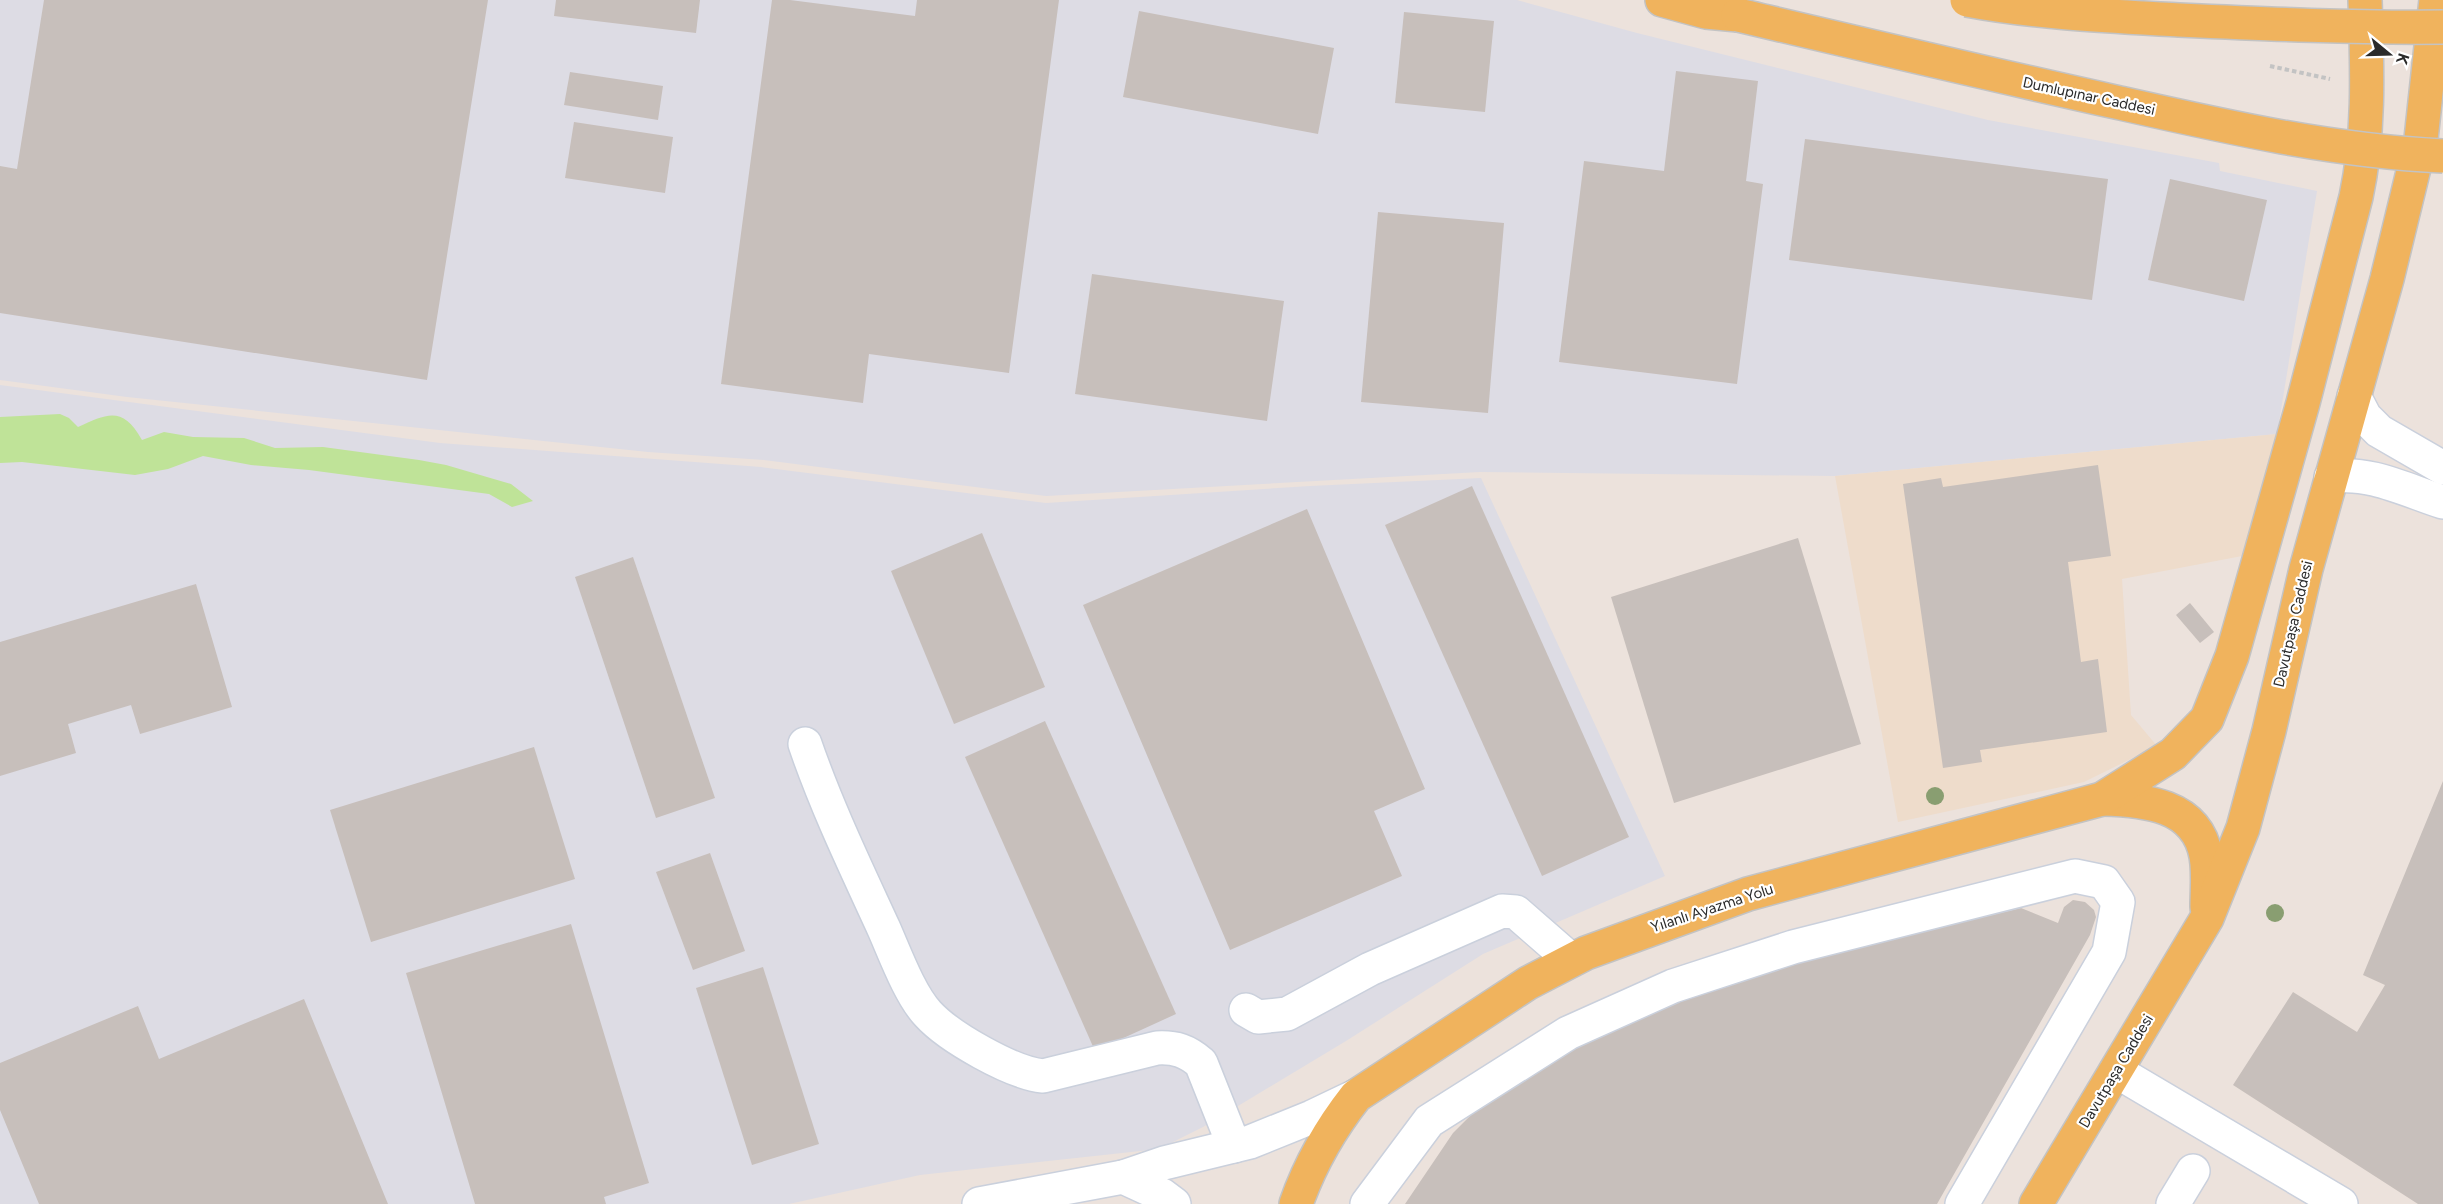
<svg xmlns="http://www.w3.org/2000/svg" width="2443" height="1204" viewBox="0 0 2443 1204" font-family="Figtree,sans-serif">
  <rect width="100%" height="100%" fill="#ece2dc"/>
  <g fill="#dddce4">
    <path d="M0 0H1517L1637 33 1988 120 2219 163 2220 171 2317 191 2277 434 1835 476 1480 472 1046 496 764 460 648 452 127 397 0 380Z"/>
    <path d="M0 385 440 443 761 467 1046 503 1310 486 1481 478 1665 876 1483 954 1346 1041 1203 1127 1159 1149 920 1175 789 1204H0Z"/>
  </g>
  <path fill="#eedccb" d="M2277 434 2242 556 2122 579 2131 715 2157 746 2084 782 1898 822 1835 476Z"/>
  <path fill="#bfe398" d="M60 414 69 418 78 427C108 413 123 406 142 440L164 432 193 437 244 438 275 448 323 447 419 460 446 465 511 484 533 501 512 507 489 494 309 470 251 465 203 456 168 469 135 475 22 462 0 463V417Z"/>
  <g fill="#c7bfbb">
    <path d="M44 0H488L427 380 0 313V166L17 169Z"/>
    <path d="M556 0H700L696 33 554 16Z"/>
    <path d="M772 0H790L915 16 917 0H1059L1009 373 869 354 863 403 721 384Z"/>
    <path d="M1139 11 1334 48 1318 134 1123 97Z"/>
    <path d="M1404 12 1494 21 1485 112 1395 103Z"/>
    <path d="M1676 71 1758 81 1746 181 1763 184 1737 384 1559 362 1584 161 1664 171Z"/>
    <path d="M570 72 663 86 658 120 564 105Z"/>
    <path d="M574 122 673 137 665 193 565 178Z"/>
    <path d="M1805 139 2108 179 2092 300 1789 260Z"/>
    <path d="M2170 179 2267 200 2244 301 2148 280Z"/>
    <path d="M1378 212 1504 223 1488 413 1361 402Z"/>
    <path d="M1092 274 1284 301 1267 421 1075 394Z"/>
    <path d="M2098 465 2111 556 2068 562 2081 662 2098 659 2107 732 1980 750 1982 762 1943 768 1903 484 1941 478 1943 487Z"/>
    <path d="M1472 486 1629 837 1542 876 1385 525Z"/>
    <path d="M1307 509 1425 789 1374 811 1402 876 1230 950 1083 605Z"/>
    <path d="M982 533 1045 687 954 724 891 571Z"/>
    <path d="M1798 538 1861 744 1674 803 1611 597Z"/>
    <path d="M633 557 715 798 656 818 575 577Z"/>
    <path d="M196 584 232 707 140 734 131 705 68 724 76 753 0 776V642Z"/>
    <path d="M2190 603 2214 632 2200 643 2176 615Z"/>
    <path d="M1045 721 1176 1014 1095 1051 965 757Z"/>
    <path d="M534 747 575 879 371 942 330 810Z"/>
    <path d="M2443 781V1204H2418L2233 1085 2293 992 2357 1032 2385 985 2363 975Z"/>
    <path d="M710 853 745 951 693 970 656 872Z"/>
    <path d="M2073 900 2085 902 2094 910 2096 917 2090 935 1937 1204H1405L1453 1133 1479 1107 1563 1050 1689 988 2021 908 2058 923 2064 907Z"/>
    <path d="M571 924 649 1183 604 1197 606 1204H475L406 973Z"/>
    <path d="M763 967 819 1144 752 1165 696 988Z"/>
    <path d="M304 999 388 1204H39L0 1110V1063L138 1006 159 1059Z"/>
  </g>
  <g fill="none" stroke-linecap="round" stroke-linejoin="round">
    <g stroke="#cad0dc" stroke-width="36">
      <g id="minor">
        <path d="M2354 396 2365 417 2379 431 2443 468"/>
        <path d="M2331 477C2368 470 2408 491 2443 502"/>
        <path d="M805 744C827 808 856 868 884 929 895 954 910 995 928 1014 949 1037 1012 1073 1043 1076L1157 1048C1176 1047 1187 1051 1201 1063L1234 1146"/>
        <path d="M1246 1010 1258 1017 1287 1014 1370 969 1502 911 1516 912 1571 960"/>
        <path d="M2116 1071 2341 1204"/>
        <path d="M1123 1177 1162 1195 1174 1204"/>
        <path d="M979 1204 1123 1177 1164 1163 1250 1142 1312 1117 1356 1096"/>
        <path d="M1367 1204 1429 1121 1568 1033 1673 986 1793 947 2075 876 2104 882 2118 902 2109 952 1962 1204"/>
        <path d="M2173 1204 2193 1171"/>
      </g>
    </g>
    <g stroke="#c3c3c3" stroke-width="36">
      <g id="major">
        <path d="M1662 0 1706 12 1738 15"/>
        <path d="M2102 799C2144 800 2197 804 2206 856 2209 873 2207 890 2207 907"/>
        <path d="M1296 1204C1310 1164 1330 1129 1356 1096L1528 983 1586 953 1748 894 2102 799 2173 754 2207 719 2232 656 2303 403 2356 197C2370 132 2367 66 2365 0"/>
        <path d="M2036 1204 2207 918 2243 828 2269 731 2306 569 2387 279 2421 139 2436 0"/>
      </g>
    </g>
    <path stroke="#c3c3c3" stroke-width="4" stroke-dasharray="4.5 3" stroke-linecap="butt" d="M2270 66 2330 79"/>
    <use href="#minor" stroke="#fff" stroke-width="33"/>
    <use href="#major" stroke="#f0b35d" stroke-width="33"/>
    <g stroke="#c3c3c3" stroke-width="36" stroke-linecap="butt">
      <g id="major-bridge">
        <path d="M1967 0C2037 13 2108 16 2179 20 2267 24 2355 28 2443 27"/>
        <path d="M1738 15C1866 45 1993 75 2120 103 2227 127 2333 151 2443 156"/>
      </g>
    </g>
    <use href="#major-bridge" stroke="#f0b35d" stroke-width="33"/>
  </g>
  <g fill="#899e71">
    <circle cx="1935" cy="796" r="9"/>
    <circle cx="2275" cy="913" r="9"/>
  </g>
  <g text-anchor="middle" dominant-baseline="central" stroke-width="4.5" stroke-linejoin="round" paint-order="stroke">
    <g font-size="15" fill="#2a2a2a" stroke="#fff">
      <text transform="translate(2089 96) rotate(12)">Dumlupınar Caddesi</text>
      <text transform="translate(2293 624) rotate(-77)">Davutpaşa Caddesi</text>
      <text transform="translate(1712 908) rotate(-18)">Yılanlı Ayazma Yolu</text>
      <text transform="translate(2116 1071) rotate(-59)">Davutpaşa Caddesi</text>
    </g>
  </g>
  <g transform="translate(2389 54) rotate(109)" stroke="#ffffff" stroke-width="4.5" paint-order="stroke">
  <path d="M0-4.5L10 22L0 15L-10 22Z" fill="#2a2a2a"/>
  <text y="-9" font-size="16" font-weight="bold" text-anchor="middle" fill="#2a2a2a">K</text>
  </g>
</svg>
